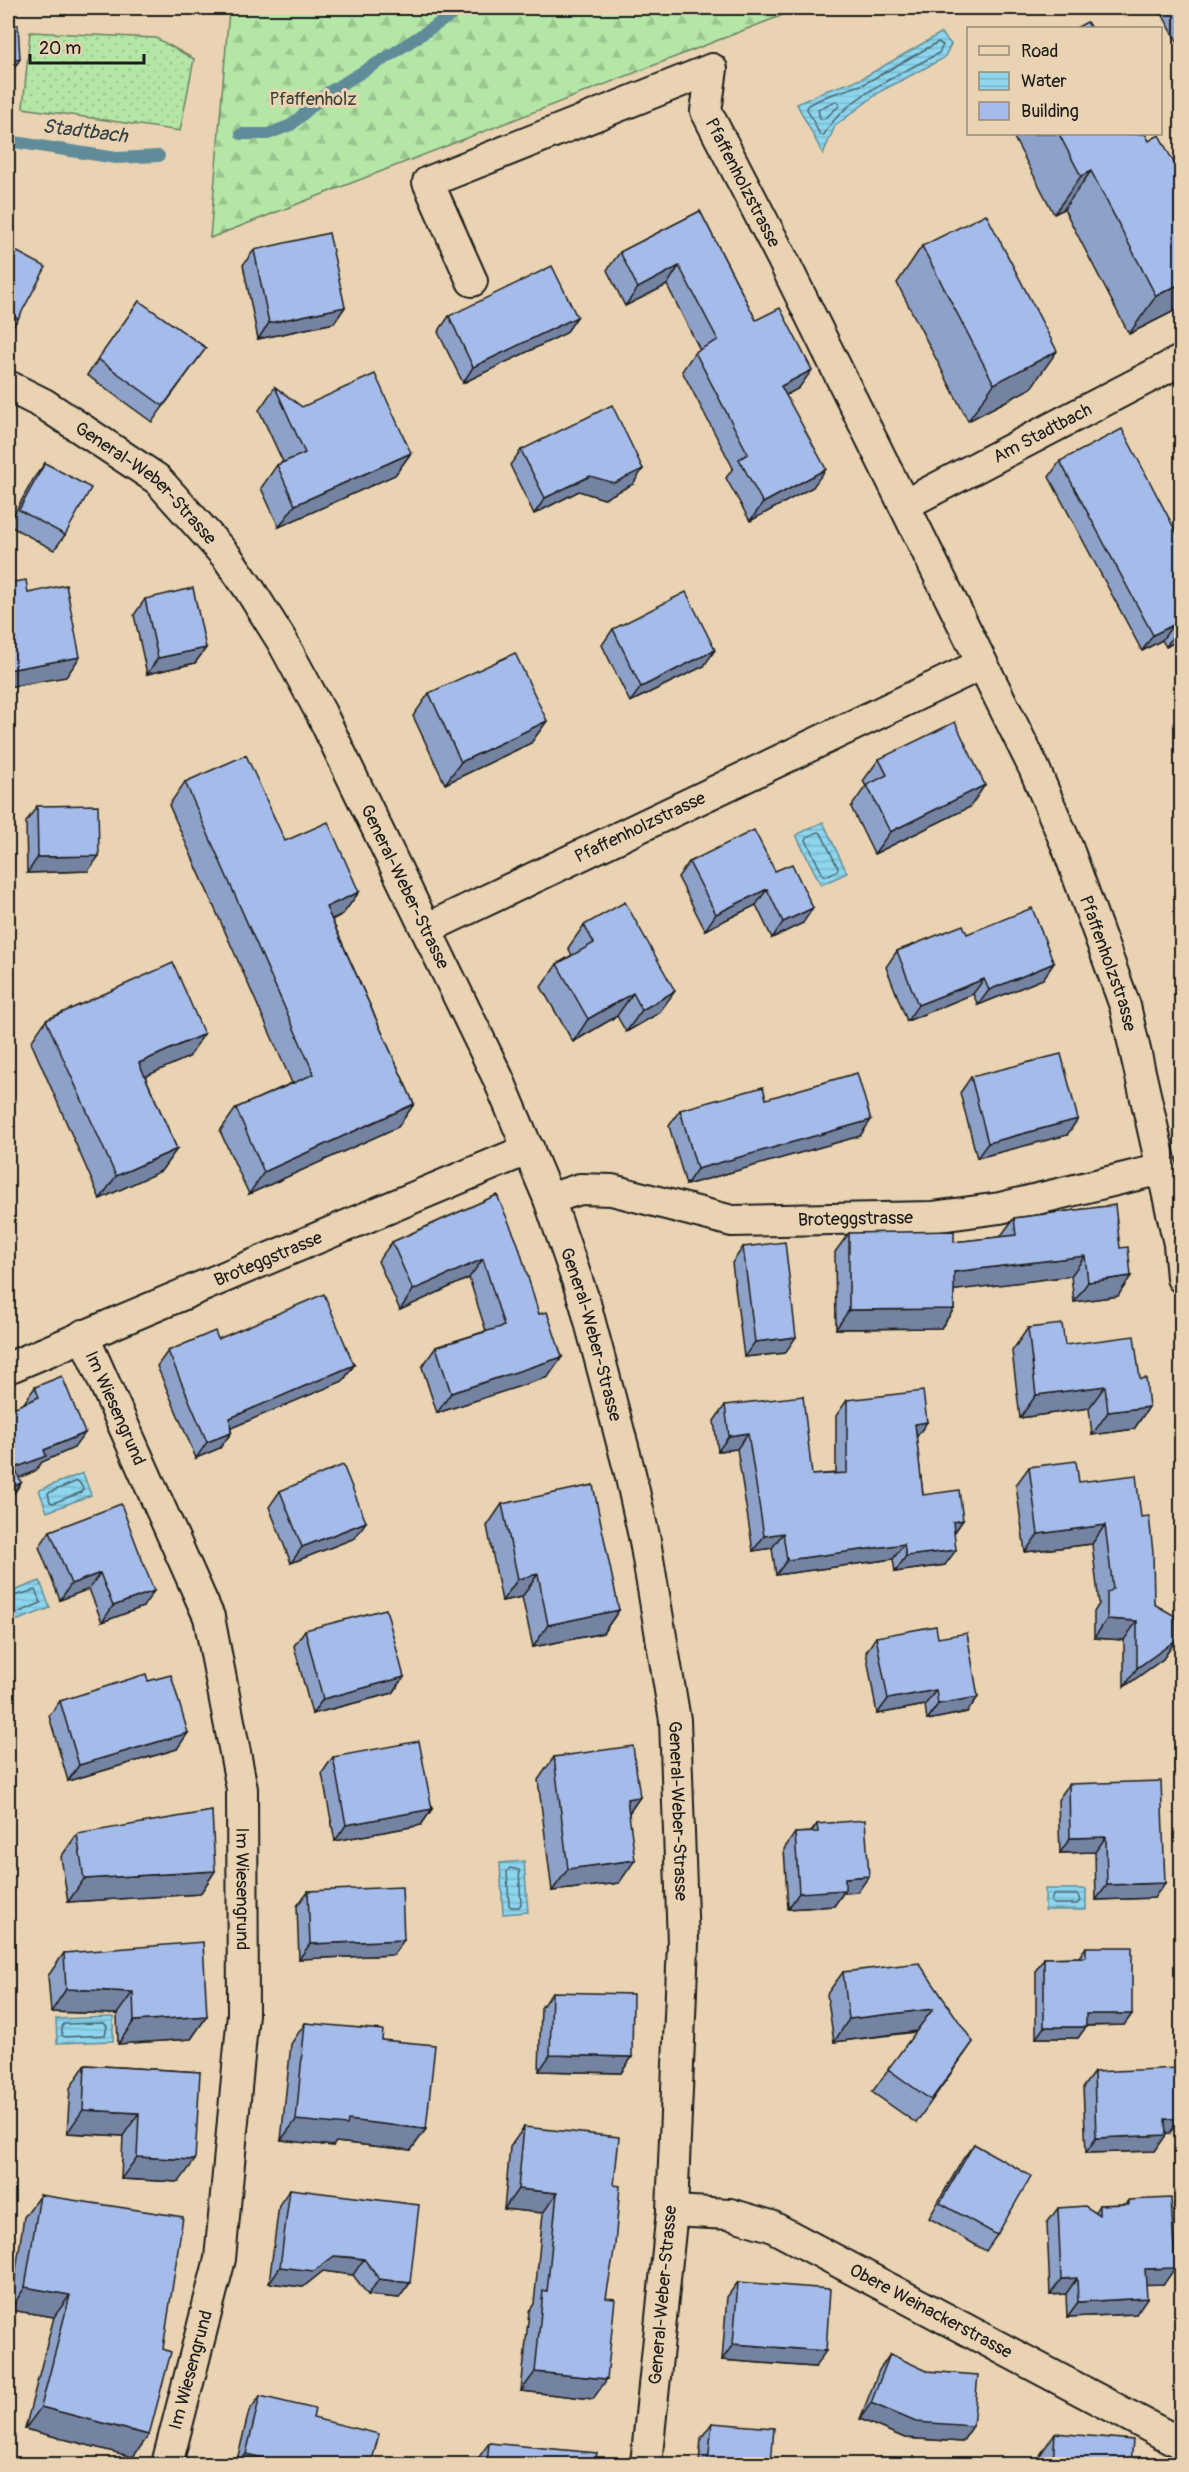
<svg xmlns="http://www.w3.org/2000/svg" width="1189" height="2472" viewBox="0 0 1189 2472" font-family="Pangolin,sans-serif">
  <defs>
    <pattern id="grass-dots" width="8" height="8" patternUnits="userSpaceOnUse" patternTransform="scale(1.5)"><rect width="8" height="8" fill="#b4e6a6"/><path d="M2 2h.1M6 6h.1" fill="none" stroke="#9ac58e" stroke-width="1.8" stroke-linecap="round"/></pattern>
    <pattern id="forest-firs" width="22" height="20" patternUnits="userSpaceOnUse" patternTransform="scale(1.5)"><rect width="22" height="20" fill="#b4e6a6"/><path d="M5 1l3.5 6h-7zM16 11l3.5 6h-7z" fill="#9ac58e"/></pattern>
    <pattern id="water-rules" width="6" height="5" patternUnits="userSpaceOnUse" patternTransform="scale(1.5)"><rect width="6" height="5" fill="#8dd6ee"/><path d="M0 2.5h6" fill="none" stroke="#79b7cc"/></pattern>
  </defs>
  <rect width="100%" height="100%" fill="#e9d3b2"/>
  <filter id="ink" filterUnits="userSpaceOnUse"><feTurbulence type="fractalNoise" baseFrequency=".0167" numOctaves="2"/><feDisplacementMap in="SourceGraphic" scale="12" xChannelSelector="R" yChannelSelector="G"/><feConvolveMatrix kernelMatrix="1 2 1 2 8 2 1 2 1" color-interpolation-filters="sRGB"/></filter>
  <g filter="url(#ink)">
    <path fill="url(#grass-dots)" stroke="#688161" stroke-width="1.5" d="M30 32 156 38 194 59 180 131 23 108Z"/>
    <path fill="url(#forest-firs)" stroke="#688161" stroke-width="1.5" d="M239 8H801L210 238 229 10Z"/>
    <g fill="url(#water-rules)" stroke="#608c9a" stroke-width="1.5">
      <path d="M941 33 951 44 944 58 881 91 835 126 823 154 797 104 825 91 861 79Z"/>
      <path d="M823 822 847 873 821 885 796 835Z"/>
      <path d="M83 1473 91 1495 47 1512 39 1490Z"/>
      <path d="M40 1581 50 1608 8 1624V1593Z"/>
      <path d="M524 1861 528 1912 503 1914 500 1863Z"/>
      <rect x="1045" y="1889" width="41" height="21"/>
      <path d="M113 2017V2041L57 2043 56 2019Z"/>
    </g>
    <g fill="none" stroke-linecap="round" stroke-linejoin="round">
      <g stroke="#496670" stroke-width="1.5">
        <path d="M938 42 943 45 939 53C903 73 843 98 824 135H820L807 109 808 105 827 96 864 84Z"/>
        <path d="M836 101 839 103V106L824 119H820L818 109Z"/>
        <path d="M818 832 821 833 838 868 837 871 826 876 823 875 806 840 807 837Z"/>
        <path d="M78 1481 83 1488 82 1492 53 1503 50 1502 48 1493Z"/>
        <path d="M8 1598 35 1590 41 1603 8 1617"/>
        <path d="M510 1868 519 1870 521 1904 519 1907H511L509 1905 507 1871Z"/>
        <path d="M1053 1895H1078L1080 1901 1077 1904H1053L1051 1901Z"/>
        <path d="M104 2023 107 2026 105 2035 65 2037 62 2035V2027L64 2024Z"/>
      </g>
      <g stroke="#608c9a" stroke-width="12">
        <path d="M241 134H268L291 125 327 93 389 56 462 8"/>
        <path d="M8 141 116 158 159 156"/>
      </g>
      <g stroke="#1c1c1c" stroke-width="34">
        <g id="minor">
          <path id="s1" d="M472 281 428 182 712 69 706 111 782 258 1034 768 1067 846 1125 1006 1179 1244 1182 1278"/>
          <path id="s2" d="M8 386 44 404 157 479 227 557 250 590 282 641 321 713 498 1078 549 1199 585 1303 630 1473 645 1541 675 1720 683 1943 672 2211 646 2464"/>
          <path id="s3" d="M904 505 1182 360"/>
          <path id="s4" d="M426 929 982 664"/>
          <path id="s5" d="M549 1199 580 1189 612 1190 732 1221 932 1217 1000 1208 1162 1169"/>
          <path id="s6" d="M83 1335 209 1617 242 1789 243 2014 220 2259 167 2464"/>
          <path id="s7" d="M8 1368 529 1149"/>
          <path id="s8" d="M672 2211 730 2214 771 2226 1182 2444"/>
        </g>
      </g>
      <use href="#minor" stroke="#e9d3b2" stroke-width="30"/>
    </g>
    <g fill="#8ea1c8" stroke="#1c1c1c" stroke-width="1.5">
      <path d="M1159 8H1182V51Z"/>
      <path d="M1012 134H1145L1149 141 1182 307 1129 334 1064 209 1054 214Z"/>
      <path d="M700 211 756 320 799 388 786 395 813 487 750 521 726 478 733 468 682 371 695 352 700 350 667 285 625 306 607 270 620 252Z"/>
      <path d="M922 246 1031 388 968 421 897 283Z"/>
      <path d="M8 247 18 319 8 334Z"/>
      <path d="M254 250 345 307 334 323 258 339 243 265Z"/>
      <path d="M139 301 206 348 152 422 87 375Z"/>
      <path d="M449 316 577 317 566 333 463 383 438 332Z"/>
      <path d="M275 387 302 407 411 453 395 475 279 527 261 488 277 465 283 462 259 410Z"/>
      <path d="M521 450 633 484 604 499 579 491 534 514 510 465Z"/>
      <path d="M1060 461 1182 543V638L1166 647 1162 640 1142 651 1049 477Z"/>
      <path d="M45 463 65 535 54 550 8 525 34 478Z"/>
      <path d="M145 599 206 648 195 663 147 674 134 615Z"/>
      <path d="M613 629 704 666 630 702 602 645Z"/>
      <path d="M429 693 547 721 531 743 445 784 413 716Z"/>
      <path d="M879 759 970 807 874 854 851 807 866 786 863 781Z"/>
      <path d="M185 782 285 841 359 892 343 914 332 920 414 1104 398 1127 249 1194 220 1131 236 1108 292 1083 169 805Z"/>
      <path d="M37 806 88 871 27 873 26 822Z"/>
      <path d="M689 862 775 871 803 923 772 938 756 905 705 930 678 877Z"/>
      <path d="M584 925 659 1013 626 1032 617 1016 573 1042 541 987 557 964 572 955 568 948Z"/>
      <path d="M967 934 1054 963 1043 979 978 1005 973 994 907 1021 886 967 897 951Z"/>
      <path d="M46 1020 189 1057 145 1076 177 1149 161 1171 100 1199 31 1042Z"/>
      <path d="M971 1077 1067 1135 977 1158 960 1093Z"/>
      <path d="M766 1099 860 1136 686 1185 669 1126 680 1110Z"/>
      <path d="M497 1195 548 1377 437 1413 422 1367 436 1347 486 1331 469 1278 400 1310 378 1261 392 1242Z"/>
      <path d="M1115 1205 1118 1296 1074 1302 1071 1276 954 1290V1309L941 1328 836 1329 835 1252 849 1233 954 1242 1000 1237 1014 1218Z"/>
      <path d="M743 1247 785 1353 744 1357 732 1263Z"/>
      <path d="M1028 1328 1140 1379 1149 1407 1134 1429 1092 1435 1089 1408 1020 1418 1012 1351Z"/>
      <path d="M218 1339 354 1365 343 1381 231 1428V1433L220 1448 196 1458 157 1366 168 1351Z"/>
      <path d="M35 1387 74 1448 42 1462 35 1471 19 1478 21 1483 10 1499 24 1403Z"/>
      <path d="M847 1400 927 1422 916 1437 923 1495 963 1520 954 1533 945 1565 895 1572 893 1559 776 1575 772 1548 753 1551 737 1449 718 1451 714 1421 725 1405 812 1475 836 1473V1416Z"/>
      <path d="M1029 1467 1079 1482 1141 1517 1154 1604 1176 1640 1163 1659 1124 1687V1640L1094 1638V1612L1099 1604 1092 1544 1025 1552 1016 1485Z"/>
      <path d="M280 1491 355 1538 291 1563 269 1507Z"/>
      <path d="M502 1504 619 1610 603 1633 533 1647 522 1597 502 1601 487 1526Z"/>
      <path d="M50 1531 143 1607 102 1622 89 1589 60 1600 39 1547Z"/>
      <path d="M305 1630 404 1677 393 1693 312 1714 294 1646Z"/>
      <path d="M876 1637 938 1638 978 1697 967 1712 927 1720 925 1705 877 1714 866 1652Z"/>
      <path d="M148 1681 177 1749 68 1781 49 1716 60 1701Z"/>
      <path d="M333 1757 432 1809 421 1825 335 1841 322 1773Z"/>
      <path d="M554 1757 640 1797 629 1813 619 1883 552 1891 538 1780Z"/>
      <path d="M1069 1784 1154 1898 1096 1900 1095 1852 1060 1853 1058 1800Z"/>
      <path d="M817 1824 858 1892 843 1893 834 1906 788 1909 784 1849 795 1833 811 1832Z"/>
      <path d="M77 1834 215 1871 200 1894 68 1902 61 1857Z"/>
      <path d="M308 1891 393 1955 299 1959 297 1906Z"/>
      <path d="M1086 1947 1132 2014 1124 2025 1086 2026 1078 2038H1036V1970L1044 1958 1079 1957Z"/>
      <path d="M64 1953 207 2016 191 2039 118 2044 117 2014 51 2012 48 1976Z"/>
      <path d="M843 1972 973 2042 916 2123 872 2092 916 2032 834 2042 827 1994Z"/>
      <path d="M552 1992 632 2057 621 2073 539 2071 541 2008Z"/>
      <path d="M305 2023 382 2040 426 2129 411 2150 336 2142 333 2146 281 2140 291 2044Z"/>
      <path d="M85 2065 200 2072 179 2182 121 2179 123 2136 67 2133 70 2088Z"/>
      <path d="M1094 2072 1169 2134H1166L1155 2151 1086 2153 1083 2087Z"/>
      <path d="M524 2127 614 2185 606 2298 593 2399 521 2391 529 2311 534 2304 543 2213 504 2209 510 2147Z"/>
      <path d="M974 2144 997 2235 986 2251 929 2218 963 2159Z"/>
      <path d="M290 2189 410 2283 399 2298 368 2295 353 2275 323 2271 303 2287 269 2283 279 2205Z"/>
      <path d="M40 2195 149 2435 133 2457 25 2429 54 2317 10 2310 24 2217Z"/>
      <path d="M1129 2200 1164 2284H1146L1136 2314 1067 2317 1066 2294 1050 2295 1047 2223 1058 2208 1095 2212 1099 2205 1126 2204Z"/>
      <path d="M738 2282 815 2367 722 2360 727 2297Z"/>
      <path d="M890 2354 973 2426 962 2442 905 2438 860 2419 879 2370Z"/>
      <path d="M260 2396 313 2418 371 2464H236L249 2411Z"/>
      <path d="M712 2423 771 2464H699L701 2438Z"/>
      <path d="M1055 2433 1131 2464H1039L1040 2455Z"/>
      <path d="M489 2443 595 2464H474Z"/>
    </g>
    <g fill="#7483a3" stroke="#1c1c1c" stroke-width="1.5">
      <path d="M20 59 15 67H8V60Z"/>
      <path d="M1091 171 1064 209 1054 214 1081 176Z"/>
      <path d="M679 266 667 285 625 306 638 288Z"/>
      <path d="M1182 283V307L1129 334 1156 296Z"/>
      <path d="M345 307 334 323 258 339 269 323Z"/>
      <path d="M577 317 566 333 463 383 473 367Z"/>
      <path d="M1057 351 1031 388 968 421 994 384Z"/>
      <path d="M812 370 799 388 768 405 781 386Z"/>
      <path d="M411 453 395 475 279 527 295 505Z"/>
      <path d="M643 469 633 484 604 499 579 491 534 514 545 498 590 476Z"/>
      <path d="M826 469 813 487 750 521 763 503Z"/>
      <path d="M1173 625 1162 640 1142 651 1153 635Z"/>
      <path d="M1182 629V638L1166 647 1176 631Z"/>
      <path d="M206 648 195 663 147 674 158 658Z"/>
      <path d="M715 650 704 666 630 702 641 687Z"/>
      <path d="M80 657 66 677 8 687V670Z"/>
      <path d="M547 721 531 743 445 784 461 762Z"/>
      <path d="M985 785 970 807 874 854 890 832Z"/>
      <path d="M99 856 88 871 27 873 38 857Z"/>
      <path d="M767 889 756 905 705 930 716 914Z"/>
      <path d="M359 892 343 914 310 929 326 907Z"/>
      <path d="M813 908 803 923 772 938 783 922Z"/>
      <path d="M1054 963 1043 979 978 1005 989 990Z"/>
      <path d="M984 979 973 994 907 1021 918 1005Z"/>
      <path d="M675 991 659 1013 626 1032 642 1010Z"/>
      <path d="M633 993 617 1016 573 1042 588 1019Z"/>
      <path d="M204 1034 189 1057 124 1086 139 1063Z"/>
      <path d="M414 1104 398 1127 249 1194 264 1172Z"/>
      <path d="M1078 1119 1067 1135 977 1158 988 1143Z"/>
      <path d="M871 1120 860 1136 686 1185 697 1169Z"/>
      <path d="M177 1149 161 1171 100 1199 116 1176Z"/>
      <path d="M1085 1256 1071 1276 941 1292 954 1272Z"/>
      <path d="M483 1259 469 1278 400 1310 413 1290Z"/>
      <path d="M1131 1276 1118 1296 1074 1302 1088 1282Z"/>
      <path d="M954 1309 941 1328 836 1329 849 1310Z"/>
      <path d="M796 1337 785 1353 744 1357 755 1342Z"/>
      <path d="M562 1357 548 1377 437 1413 451 1393Z"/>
      <path d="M354 1365 343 1381 219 1433 230 1418Z"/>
      <path d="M1105 1386 1089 1408 1020 1418 1036 1395Z"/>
      <path d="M1149 1407 1134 1429 1092 1435 1108 1412Z"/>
      <path d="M927 1422 916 1438 915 1424Z"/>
      <path d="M85 1433 74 1448 42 1462 35 1471 8 1483 15 1468 44 1450Z"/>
      <path d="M231 1433 220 1448 196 1458 207 1442Z"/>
      <path d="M748 1433 737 1449 718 1451 729 1436Z"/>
      <path d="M21 1483 10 1499 8 1500V1489Z"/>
      <path d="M963 1520 952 1536 953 1522Z"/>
      <path d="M366 1522 355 1538 291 1563 302 1547Z"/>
      <path d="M1105 1525 1092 1544 1025 1552 1038 1534Z"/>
      <path d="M783 1533 772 1548 753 1551 764 1536Z"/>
      <path d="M904 1544 893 1559 776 1575 787 1560Z"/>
      <path d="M956 1550 945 1565 895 1572 906 1556Z"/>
      <path d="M100 1573 89 1589 60 1600 71 1584Z"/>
      <path d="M538 1574 522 1597 502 1601 518 1579Z"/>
      <path d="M154 1591 143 1607 102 1622 113 1606Z"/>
      <path d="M619 1610 603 1633 533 1647 548 1625Z"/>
      <path d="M1107 1619 1137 1621 1124 1640 1094 1638Z"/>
      <path d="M1176 1640 1163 1659 1124 1687 1137 1668Z"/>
      <path d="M404 1677 393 1693 312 1714 323 1699Z"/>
      <path d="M936 1690 925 1705 877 1714 888 1699Z"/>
      <path d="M978 1697 967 1712 927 1720 938 1704Z"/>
      <path d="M188 1733 177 1749 68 1781 79 1765Z"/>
      <path d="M640 1797 624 1820 627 1799Z"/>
      <path d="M432 1809 421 1825 335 1841 346 1825Z"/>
      <path d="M1106 1837 1095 1852 1060 1853 1070 1838Z"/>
      <path d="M635 1860 619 1883 552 1891 568 1869Z"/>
      <path d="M215 1871 200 1894 68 1902 84 1879Z"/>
      <path d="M869 1876 858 1892 843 1893 834 1906 788 1909 799 1893 845 1878Z"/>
      <path d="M1165 1883 1154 1898 1096 1900 1107 1885Z"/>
      <path d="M404 1940 393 1955 299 1959 310 1944Z"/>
      <path d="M66 1989 133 1992 117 2014 51 2012Z"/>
      <path d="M933 2009 917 2031 834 2042 849 2019Z"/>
      <path d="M1086 2014H1132L1124 2025 1078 2026Z"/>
      <path d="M207 2016 191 2039 118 2044 134 2021Z"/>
      <path d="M1044 2027H1086L1078 2038H1036Z"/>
      <path d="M550 2055 632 2057 621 2073 539 2071Z"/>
      <path d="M83 2110 139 2113 123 2136 67 2133Z"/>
      <path d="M1165 2119H1180L1169 2134 1154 2135Z"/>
      <path d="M296 2120H348L426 2129 411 2150 336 2142 333 2146 281 2140Z"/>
      <path d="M1166 2135 1155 2151 1086 2153 1096 2138Z"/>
      <path d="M137 2157 195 2160 179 2182 121 2179Z"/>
      <path d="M518 2189 557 2193 543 2213 504 2209Z"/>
      <path d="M334 2256 364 2259 353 2275 323 2271 303 2287 269 2283 280 2267Z"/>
      <path d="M1175 2268 1164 2284 1134 2285 1145 2269Z"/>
      <path d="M1077 2278 1066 2294 1050 2295 1061 2279Z"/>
      <path d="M379 2279 410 2283 399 2298 368 2295Z"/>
      <path d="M25 2287 70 2295 54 2317 10 2310Z"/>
      <path d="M1147 2298 1136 2314 1067 2317 1078 2302Z"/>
      <path d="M733 2344 826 2351 815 2367 722 2360Z"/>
      <path d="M535 2372 607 2379 593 2399 521 2391Z"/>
      <path d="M871 2403 973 2426 962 2442 905 2438 860 2419Z"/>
      <path d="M41 2407 149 2435 133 2457 25 2429Z"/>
      <path d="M246 2454 291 2464H238Z"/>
    </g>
    <g fill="#a5bbe9" stroke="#1c1c1c" stroke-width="1.5">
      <path d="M1087 22 1091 28H1076Z"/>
      <path d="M8 25H18L20 59 8 60Z"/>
      <path d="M1059 134H1145L1149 141 1159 135 1182 178V283L1156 296 1091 171 1081 176Z"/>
      <path d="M700 211 756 320 780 308 812 370 781 386 826 469 763 503 739 459 748 454 695 352 718 340 679 266 638 288 620 252Z"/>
      <path d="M986 214 1057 351 994 384 922 246Z"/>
      <path d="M329 233 345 307 269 323 254 250Z"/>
      <path d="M8 247 46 267 18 319 8 313Z"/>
      <path d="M552 266 577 317 473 367 449 316Z"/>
      <path d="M139 301 206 348 163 406 98 359Z"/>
      <path d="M375 374 411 453 295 505 277 465 305 453 275 387 302 407Z"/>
      <path d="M612 405 643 469 614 483 590 476 545 498 521 450Z"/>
      <path d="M1122 429 1182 543V629L1176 631 1173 625 1153 635 1060 461Z"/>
      <path d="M45 463 91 488 65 535 19 510Z"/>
      <path d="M26 580 28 593 66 585 80 657 8 670V583Z"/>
      <path d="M193 588 206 648 158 658 145 599Z"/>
      <path d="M686 592 715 650 641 687 613 629Z"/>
      <path d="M515 653 547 721 461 762 429 693Z"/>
      <path d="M955 722 985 785 890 832 867 785 887 775 879 759Z"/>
      <path d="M246 755 285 841 328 822 359 892 326 907 414 1104 264 1172 236 1108 314 1074 185 782Z"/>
      <path d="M98 805 99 856 38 857 37 806Z"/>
      <path d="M754 830 775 871 792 864 813 908 783 922 767 889 716 914 689 862Z"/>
      <path d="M625 902 675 991 642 1010 633 993 588 1019 557 964 594 943 584 925Z"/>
      <path d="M1032 908 1054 963 989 990 984 979 918 1005 897 951 963 925 967 934Z"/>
      <path d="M173 963 204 1034 139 1063 177 1149 116 1176 46 1020Z"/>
      <path d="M1061 1054 1078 1119 988 1143 971 1077Z"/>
      <path d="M857 1073 871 1120 697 1169 680 1110 763 1087 766 1099Z"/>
      <path d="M8 1153H12L8 1175Z"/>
      <path d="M497 1195 518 1244 539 1314 547 1312 562 1357 451 1393 436 1347 504 1326 483 1259 413 1290 392 1242Z"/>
      <path d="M1115 1205 1120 1248 1128 1247 1131 1276 1088 1282 1085 1256 954 1272V1309L849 1310V1233L954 1231V1242L1016 1235 1014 1218Z"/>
      <path d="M785 1242 796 1337 755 1342 743 1247Z"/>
      <path d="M324 1294 354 1365 230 1418 231 1433 207 1442 168 1351 215 1331 218 1339Z"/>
      <path d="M1062 1324 1065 1345 1134 1336 1140 1379 1146 1378 1149 1407 1108 1412 1105 1386 1036 1395 1028 1328Z"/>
      <path d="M62 1376 85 1433 44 1450 46 1456 15 1468 21 1483 8 1489V1410L39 1397 35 1387Z"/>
      <path d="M923 1391 927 1422 915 1424 923 1495 959 1490 963 1520 953 1522 956 1550 906 1556 904 1544 787 1560 783 1533 764 1536 748 1433 729 1436 725 1405 803 1396 812 1475 847 1473V1400Z"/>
      <path d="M1076 1461 1079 1482 1136 1475 1141 1517 1149 1516 1153 1552 1154 1604 1175 1616 1176 1640 1137 1668V1621L1107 1619V1593L1113 1589 1105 1525 1038 1534 1029 1467Z"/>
      <path d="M343 1465 366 1522 302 1547 280 1491Z"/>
      <path d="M593 1485 619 1610 548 1625 538 1574 518 1579 502 1504Z"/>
      <path d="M121 1504 154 1591 113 1606 100 1573 71 1584 50 1531Z"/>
      <path d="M386 1609 404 1677 323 1699 305 1630Z"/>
      <path d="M936 1626 938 1638 967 1633 978 1697 938 1704 936 1690 888 1699 876 1637Z"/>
      <path d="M146 1674 148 1681 171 1675 188 1733 79 1765 60 1701Z"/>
      <path d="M419 1741 432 1809 346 1825 333 1757Z"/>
      <path d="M633 1746 640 1797 627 1799 635 1860 568 1869 554 1757Z"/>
      <path d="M1161 1781 1165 1883 1107 1885 1106 1837 1070 1838 1069 1784Z"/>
      <path d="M212 1811 215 1871 84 1879 77 1834Z"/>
      <path d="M865 1820 869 1876 845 1878V1890L799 1893 795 1833 818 1832 817 1824Z"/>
      <path d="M402 1887 404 1940 310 1944 308 1891Z"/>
      <path d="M203 1942 207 2016 134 2021 133 1992 66 1989 64 1953Z"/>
      <path d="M1086 1947H1132V2014H1086V2027H1044V1958L1086 1957Z"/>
      <path d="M919 1963 973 2042 931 2100 888 2069 933 2009 849 2019 843 1972Z"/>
      <path d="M552 1992 633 1994 632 2057 550 2055Z"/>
      <path d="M305 2023 383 2030 382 2040 435 2045 426 2129 348 2120 347 2125 296 2120Z"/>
      <path d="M85 2065 200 2072 195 2160 137 2157 139 2113 83 2110Z"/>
      <path d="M1178 2068 1180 2119H1165L1166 2135 1096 2138 1094 2072Z"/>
      <path d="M524 2127 619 2137 614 2185 620 2186 615 2245 606 2298 615 2299 607 2379 535 2372 543 2291 547 2292 557 2193 518 2189Z"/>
      <path d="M974 2144 1031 2176 997 2235 940 2203Z"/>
      <path d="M290 2189 419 2205 410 2283 379 2279 364 2259 349 2257 334 2256 314 2271 280 2267Z"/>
      <path d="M40 2195 183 2217 163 2349 171 2352 149 2435 41 2407 70 2295 25 2287Z"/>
      <path d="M1171 2198 1175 2268 1145 2269 1147 2298 1078 2302 1077 2278 1061 2279 1058 2208 1085 2206 1099 2215V2205L1129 2204V2200Z"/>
      <path d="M738 2282 830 2289 826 2351 733 2344Z"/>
      <path d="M890 2354 927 2371 978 2375 973 2426 916 2422 871 2403Z"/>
      <path d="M260 2396 315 2409 313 2418 379 2434 371 2464H291L246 2454Z"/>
      <path d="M712 2423 774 2428 771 2464H708Z"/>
      <path d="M1055 2433 1133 2440 1131 2464H1053Z"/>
      <path d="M489 2443 597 2453 595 2464H487Z"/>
    </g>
  </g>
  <g text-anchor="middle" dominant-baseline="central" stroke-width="6" stroke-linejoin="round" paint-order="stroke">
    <g font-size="18" fill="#3a4438" stroke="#e9d3b2">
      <text x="313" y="99">Pfaffenholz</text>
    </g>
    <g font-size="18" fill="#1c1c1c" stroke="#e9d3b2">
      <text stroke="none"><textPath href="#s1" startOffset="537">Pfaffenholzstrasse</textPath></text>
      <text stroke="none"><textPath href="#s3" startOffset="156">Am Stadtbach</textPath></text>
      <text stroke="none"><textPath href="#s2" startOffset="170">General-Weber-Strasse</textPath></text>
      <text stroke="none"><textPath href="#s4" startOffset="237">Pfaffenholzstrasse</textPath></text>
      <text stroke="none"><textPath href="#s2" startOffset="656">General-Weber-Strasse</textPath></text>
      <text stroke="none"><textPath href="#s1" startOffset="1400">Pfaffenholzstrasse</textPath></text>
      <text stroke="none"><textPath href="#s5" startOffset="312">Broteggstrasse</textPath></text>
      <text stroke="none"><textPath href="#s7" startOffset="282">Broteggstrasse</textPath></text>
      <text stroke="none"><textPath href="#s2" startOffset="1142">General-Weber-Strasse</textPath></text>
      <text stroke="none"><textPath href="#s6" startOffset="80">Im Wiesengrund</textPath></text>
      <text stroke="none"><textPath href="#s2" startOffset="1628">General-Weber-Strasse</textPath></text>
      <text stroke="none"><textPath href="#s6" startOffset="584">Im Wiesengrund</textPath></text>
      <text transform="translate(663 2295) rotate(-85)">General-Weber-Strasse</text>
      <text stroke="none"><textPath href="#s8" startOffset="282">Obere Weinackerstrasse</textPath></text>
      <text transform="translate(191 2370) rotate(-75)">Im Wiesengrund</text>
    </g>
    <g font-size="20" font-style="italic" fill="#334146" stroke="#e9d3b2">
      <text transform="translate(85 131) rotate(7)">Stadtbach</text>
    </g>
  </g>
  <rect width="1189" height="2472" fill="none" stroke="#e9d3b2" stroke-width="30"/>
  <rect x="15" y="15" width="1159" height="2442" fill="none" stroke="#1c1c1c" stroke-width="2" filter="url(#ink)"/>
  <rect x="967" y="27" width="195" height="108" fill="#e9d3b2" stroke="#978a76" stroke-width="1.5"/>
  <rect x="979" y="46" width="30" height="9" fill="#e9d3b2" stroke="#978a76" stroke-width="1.5"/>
  <text x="1021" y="57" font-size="18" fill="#1c1c1c">Road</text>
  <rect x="979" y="72" width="30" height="18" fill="url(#water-rules)" stroke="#978a76" stroke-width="1.5"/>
  <text x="1021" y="87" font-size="18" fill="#1c1c1c">Water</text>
  <rect x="979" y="102" width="30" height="18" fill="#a5bbe9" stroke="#978a76" stroke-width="1.5"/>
  <text x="1021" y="117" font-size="18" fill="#1c1c1c">Building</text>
  <path d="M30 54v9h114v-9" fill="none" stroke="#1c1c1c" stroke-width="3"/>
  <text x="39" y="54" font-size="18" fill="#1c1c1c" stroke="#e9d3b2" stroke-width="4.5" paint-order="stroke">20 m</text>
</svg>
